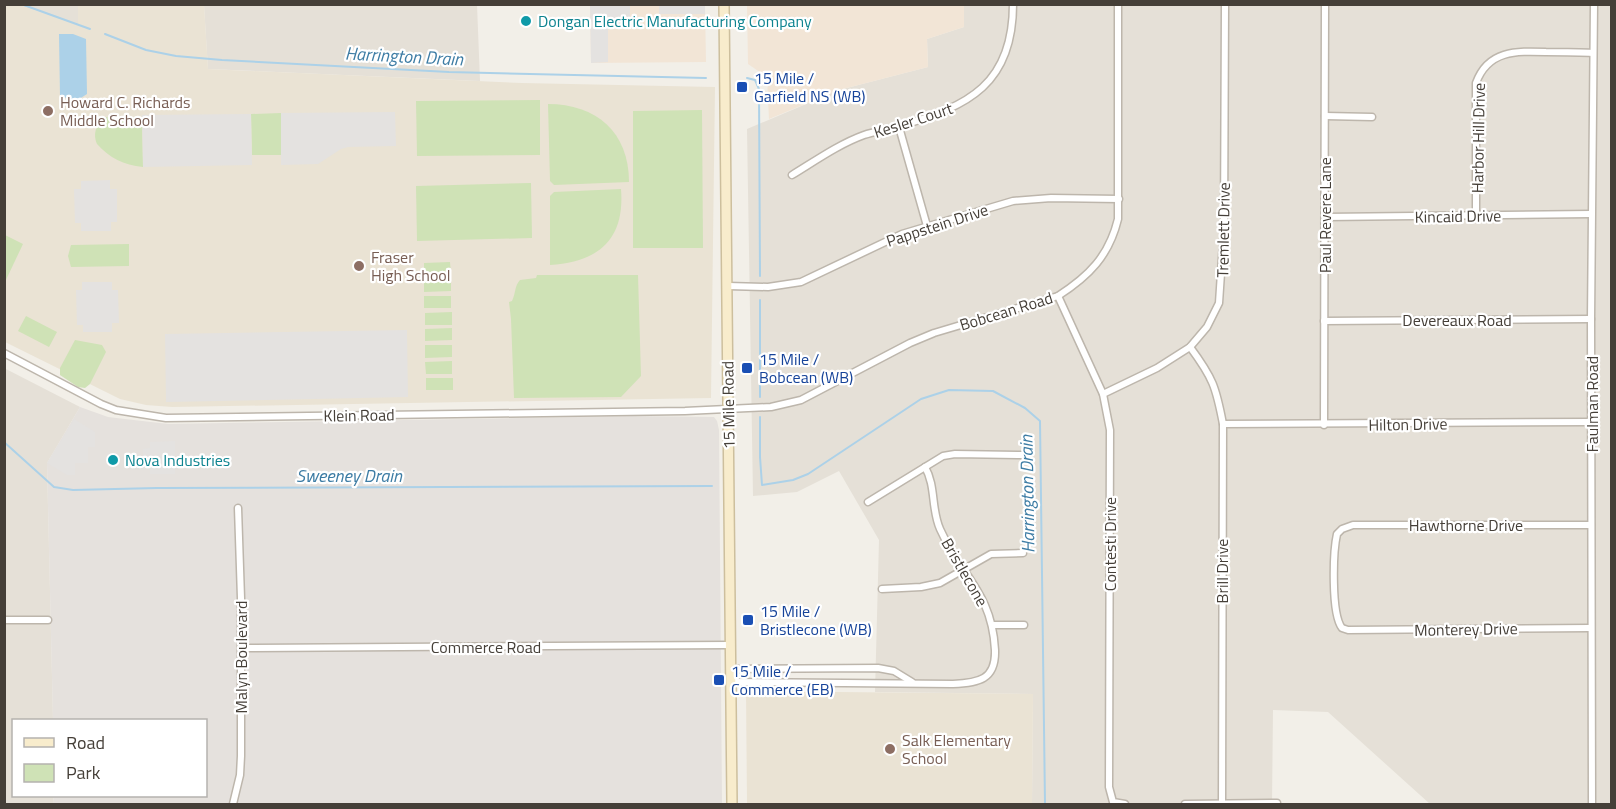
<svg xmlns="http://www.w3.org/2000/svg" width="1616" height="809" viewBox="0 0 1616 809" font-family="'Titillium Web',sans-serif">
  <rect width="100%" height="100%" fill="#f2efe8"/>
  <g fill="#e5e0d7">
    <path d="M20 5H78L79 26Z"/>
    <path d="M204 5H477L480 81 208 69Z"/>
    <path d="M964 5H1611V804H1430L1328 712 1273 710 1272 804H1032L1033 694 875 692 879 540 839 471 797 492 753 496 747 129 839 90 928 67 927 39 964 27Z"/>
    <path d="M4 368 80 407 47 463 53 720H14V796H53L54 804H5Z"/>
  </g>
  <g fill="#f2e5d6">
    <path d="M590 5H705L706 62 591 63Z"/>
    <path d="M747 5H964V27L927 39 928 67 839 90 769 119 767 77 748 64Z"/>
  </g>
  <path fill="#e5e1dd" d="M80 407 108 417 168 424 634 416 714 417 717 421 719 430 722 804H54L53 796H206V720H53L47 463Z"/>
  <g fill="#eae3d4">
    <path d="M4 5H20L78 25V5H204L208 69 522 83 715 87 711 398 172 407 146 405 120 399 5 342Z"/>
    <path d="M746 691 1033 694 1032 804H747Z"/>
  </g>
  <g fill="#cfe2b6">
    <path d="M540 100V155L417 156 416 101Z"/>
    <path d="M548 104C596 104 629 132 629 182L554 185 550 181Z"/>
    <path d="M702 110 703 248H633V111Z"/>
    <path d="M281 113V155H252L251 114Z"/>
    <path d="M107 117H142L143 167C123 165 110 158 97 144 92 133 97 122 107 117Z"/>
    <path d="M531 183 532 238 417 241 416 186Z"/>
    <path d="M621 189C625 239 599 262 550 265V196L554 192Z"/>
    <path d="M5 235 23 244 5 282Z"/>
    <path d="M129 244V266L71 267 68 256 71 245Z"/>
    <path d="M450 262 451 274 424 275V263Z"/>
    <path d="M537 275H638L641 376 621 397 514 398 511 319 509 302 512 301C516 293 514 287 520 280L536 278Z"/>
    <path d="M424 279H451V291L424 292Z"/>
    <rect x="424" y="296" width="27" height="12"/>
    <path d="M452 312V325H425V313Z"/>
    <path d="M26 316 57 332 49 347 18 331Z"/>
    <path d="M452 328V340L425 341V329Z"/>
    <path d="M75 340 102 345 106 352 90 384 85 388 78 387 60 375V368Z"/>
    <path d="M425 345H452V357L425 358Z"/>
    <path d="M452 361V374H426L425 362Z"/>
    <rect x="426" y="378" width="27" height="12"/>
  </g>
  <g fill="#e4e2e0">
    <path d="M590 5H630V23H608V62L591 63Z"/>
    <rect x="659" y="5" width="46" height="9"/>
    <path d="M395 112 396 146 348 147 341 149 318 164 281 165V113Z"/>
    <path d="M251 114 252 165 143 167 142 115Z"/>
    <path d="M110 180V189H117V222H111V231H81V223H75L74 189H81V181Z"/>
    <path d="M82 282H112V290H118L119 323H112V332H83V325H77L76 290H82Z"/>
    <path d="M407 330 408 397 166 402 165 334Z"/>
    <path d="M74 419 95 432V447H88V463H75V475H67L47 463Z"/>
    <path d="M175 441V474H150V468H143V449L150 448V442Z"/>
  </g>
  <path fill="#acd1e8" d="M59 34H73L86 39 87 94 76 101 60 96Z"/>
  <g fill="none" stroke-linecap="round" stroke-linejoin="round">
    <g stroke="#acd1e8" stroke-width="2">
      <path d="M21 4 90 29"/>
      <path d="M105 34 146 50 176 56 222 60 449 72 706 78"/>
      <path d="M747 78 755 80 759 89 760 276"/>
      <path d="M760 300V397"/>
      <path d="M760 417V457L762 485 793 480 808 474 921 399 949 390 993 391 1025 408 1040 421 1045 804"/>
      <path d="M4 442 54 487 73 490 157 488 712 486"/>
    </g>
    <g stroke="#bdb6ac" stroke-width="9">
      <g id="minor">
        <path d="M1325 116 1372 117"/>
        <path d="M899 127 927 226"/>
        <path d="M792 175C815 161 839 144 864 135 876 131 888 130 900 126 969 106 1013 84 1013 4"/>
        <path d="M1476 216V83C1488 50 1516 51 1546 52 1562 52 1578 52 1593 53"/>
        <path d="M1325 217 1591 214"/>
        <path d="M728 286 768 287 801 282 902 234 1013 201 1051 198 1119 199"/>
        <path d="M1058 296 1103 394 1110 430 1109 787 1113 802 1125 804"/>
        <path d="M1324 321 1591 319"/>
        <path d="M1190 347C1213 378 1216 387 1223 424L1222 804"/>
        <path d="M4 353 101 404 116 410 166 418 685 411 771 407 801 400 910 343 934 333 1058 296C1089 276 1109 256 1118 219V4"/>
        <path d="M1103 394 1157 368 1190 347 1207 327 1219 303 1224 228 1225 4"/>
        <path d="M1223 424 1592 422"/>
        <path d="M1324 425 1325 4"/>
        <path d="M868 502 943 456 955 454 1023 455"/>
        <path d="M882 589 921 587 940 583 991 554 1023 553"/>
        <path d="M4 620H48"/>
        <path d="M992 625H1024"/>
        <path d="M1590 628 1348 630 1342 628C1331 614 1333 552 1337 534L1342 529 1353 525H1591"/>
        <path d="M242 648 730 645"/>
        <path d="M730 669 878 668 894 671 912 682"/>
        <path d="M730 682 953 684C978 683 996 680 995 650 992 592 961 576 940 529 931 509 936 486 925 467"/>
        <path d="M233 804 240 775 241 756V598L238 508"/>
        <path d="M1185 804 1277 803"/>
        <path d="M1592 804 1591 319 1594 4"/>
      </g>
    </g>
    <g stroke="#cdbf9d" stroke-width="12">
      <path id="secondary" d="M724 4 732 804"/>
    </g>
    <use href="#minor" stroke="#fff" stroke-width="6"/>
    <use href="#secondary" stroke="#f8eccc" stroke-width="9"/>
  </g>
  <g fill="#0f9aa8" stroke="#fff" stroke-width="2">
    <circle cx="526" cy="21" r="6"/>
    <circle cx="113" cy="460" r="6"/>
  </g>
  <g fill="#1a4fb4" stroke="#fff" stroke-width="2">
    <rect x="736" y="81" width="12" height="12" rx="3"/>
    <rect x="741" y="362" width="12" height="12" rx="3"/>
    <rect x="742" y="614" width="12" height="12" rx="3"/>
    <rect x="713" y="674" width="12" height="12" rx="3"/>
  </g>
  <g fill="#8d6e63" stroke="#fff" stroke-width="2">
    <circle cx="48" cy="111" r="6"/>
    <circle cx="359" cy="266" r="6"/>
    <circle cx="890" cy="749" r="6"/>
  </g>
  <g text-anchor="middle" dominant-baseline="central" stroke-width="4.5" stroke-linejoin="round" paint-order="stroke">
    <g font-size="16" fill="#0d838f" stroke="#fff" text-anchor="start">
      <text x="538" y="21">Dongan Electric Manufacturing Company</text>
      <text x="125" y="460">Nova Industries</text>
    </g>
    <g font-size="16" fill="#164399" stroke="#fff" text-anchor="start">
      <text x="754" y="78">15 Mile /<tspan x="754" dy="18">Garfield NS (WB)</tspan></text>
      <text x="759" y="359">15 Mile /<tspan x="759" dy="18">Bobcean (WB)</tspan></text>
      <text x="760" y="611">15 Mile /<tspan x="760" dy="18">Bristlecone (WB)</tspan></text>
      <text x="731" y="671">15 Mile /<tspan x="731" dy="18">Commerce (EB)</tspan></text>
    </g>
    <g font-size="16" fill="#785e54" stroke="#fff" text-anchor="start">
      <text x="60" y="102">Howard C. Richards<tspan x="60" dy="18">Middle School</tspan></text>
      <text x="371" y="257">Fraser<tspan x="371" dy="18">High School</tspan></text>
      <text x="902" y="740">Salk Elementary<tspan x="902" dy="18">School</tspan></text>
    </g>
    <g font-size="16" fill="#453f38" stroke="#fff">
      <text transform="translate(913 120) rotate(-18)">Kesler Court</text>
      <text transform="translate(1478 138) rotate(-89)">Harbor Hill Drive</text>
      <text transform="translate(1325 215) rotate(-90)">Paul Revere Lane</text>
      <text transform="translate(1458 216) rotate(-1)">Kincaid Drive</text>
      <text transform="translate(937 225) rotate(-18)">Pappstein Drive</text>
      <text transform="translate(1223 230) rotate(-89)">Tremlett Drive</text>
      <text transform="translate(1006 311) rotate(-17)">Bobcean Road</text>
      <text x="1457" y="320">Devereaux Road</text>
      <text transform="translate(1592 404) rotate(-90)">Faulman Road</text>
      <text transform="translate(728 405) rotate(-91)">15 Mile Road</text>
      <text transform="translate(359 415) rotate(-1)">Klein Road</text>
      <text transform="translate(1408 424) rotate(-1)">Hilton Drive</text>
      <text x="1466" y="525">Hawthorne Drive</text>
      <text transform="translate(1110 544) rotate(-90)">Contesti Drive</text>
      <text transform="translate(1222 571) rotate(-90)">Brill Drive</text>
      <text transform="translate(965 572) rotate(60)">Bristlecone</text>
      <text transform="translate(1466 629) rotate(-1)">Monterey Drive</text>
      <text x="486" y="647">Commerce Road</text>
      <text transform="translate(241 657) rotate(-90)">Malyn Boulevard</text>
    </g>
    <g font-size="18" font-style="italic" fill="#3d7ca4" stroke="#fff">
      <text transform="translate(404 56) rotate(3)">Harrington Drain</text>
      <text x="349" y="475">Sweeney Drain</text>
      <text transform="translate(1027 494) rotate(-91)">Harrington Drain</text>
    </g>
  </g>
  <rect width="1616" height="809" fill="none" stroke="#453f38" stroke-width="12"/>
  <rect x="12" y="719" width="195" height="78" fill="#ffffff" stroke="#b5b2af" stroke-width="1.5"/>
  <rect x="24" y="738" width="30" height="9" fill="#f8eccc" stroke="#b5b2af" stroke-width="1.5"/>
  <text x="66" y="749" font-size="18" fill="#453f38">Road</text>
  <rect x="24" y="764" width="30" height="18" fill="#cfe2b6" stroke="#b5b2af" stroke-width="1.5"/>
  <text x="66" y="779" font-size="18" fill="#453f38">Park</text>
</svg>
